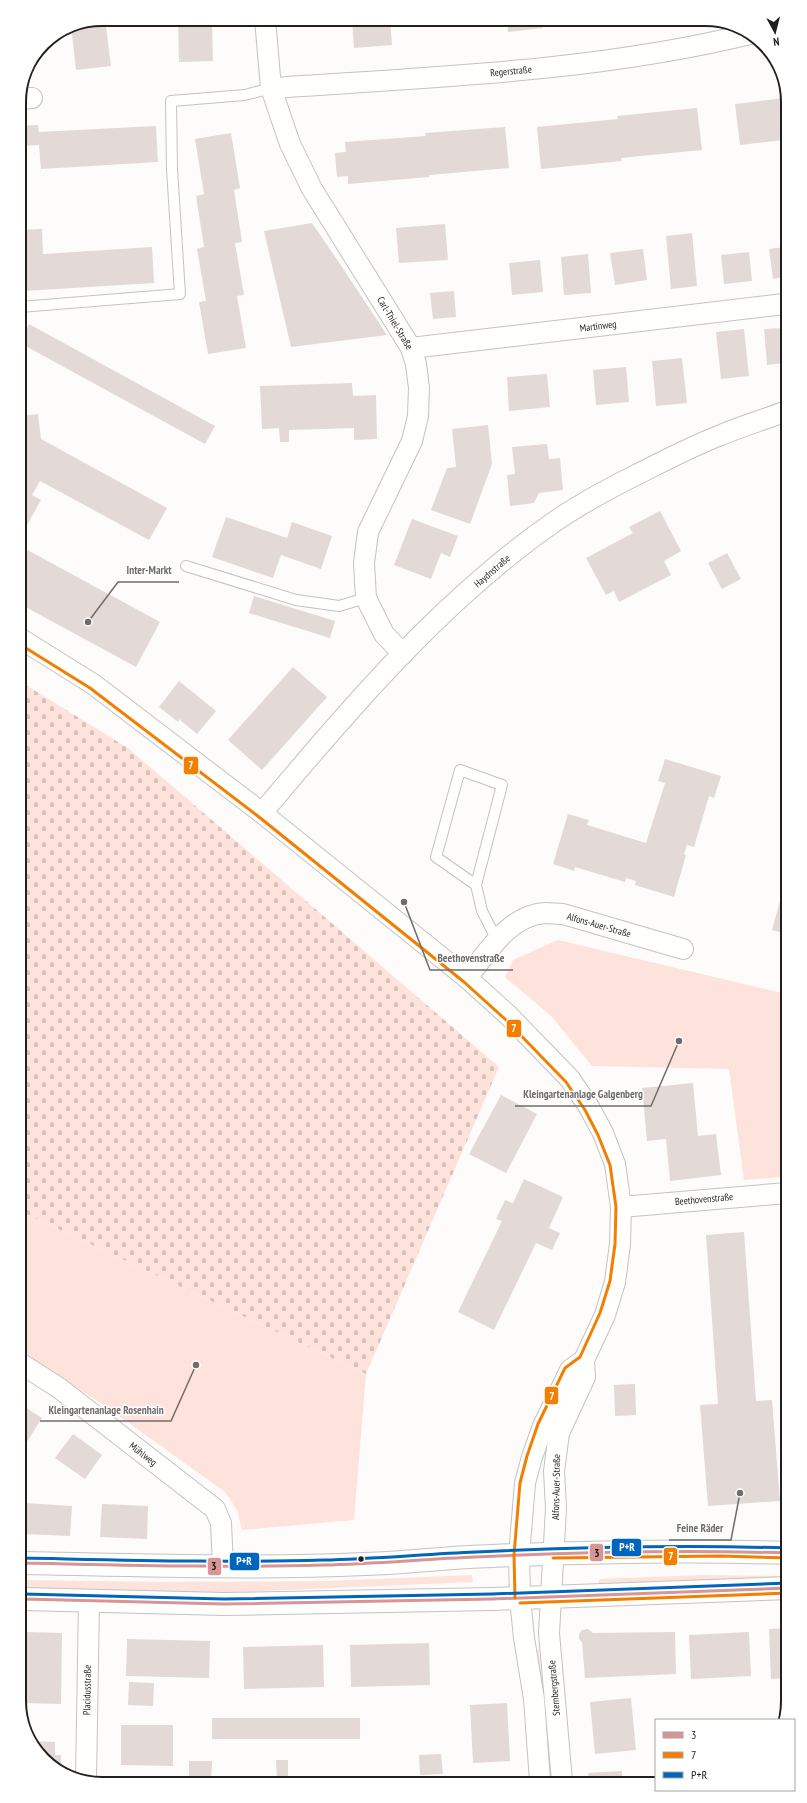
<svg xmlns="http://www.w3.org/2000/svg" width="807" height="1803" viewBox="0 0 807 1803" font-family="'PT Sans Narrow',sans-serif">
  <defs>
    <pattern id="cemetery-stones" width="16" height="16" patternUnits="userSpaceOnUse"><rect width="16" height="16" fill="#fee3dc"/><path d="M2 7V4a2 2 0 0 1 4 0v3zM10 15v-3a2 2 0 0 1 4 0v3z" fill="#d9c2bc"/></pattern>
  </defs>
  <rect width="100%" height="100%" fill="#fdfcfb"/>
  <g fill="#fee3dc">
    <path d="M558 940 786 994 787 1177 744 1180 729 1069 592 1066 551 1016 505 977 513 960Z"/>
    <path d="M22 1212 366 1374 354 1520 242 1530 237 1510 225 1492 105 1406 22 1352Z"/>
    <path d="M472 1575 473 1582 217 1593 23 1590V1580L162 1582 328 1581Z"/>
    <path d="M702 1575 788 1576V1581L598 1584 599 1579Z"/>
    <path d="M536 1650H539L550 1781H547Z"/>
  </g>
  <path fill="url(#cemetery-stones)" d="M21 682 128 748 499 1067 366 1374 22 1212Z"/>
  <g fill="#e3d9d6">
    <path d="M102 19H105L111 66 76 70 71 25Z"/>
    <path d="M178 19H212L213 61 179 62Z"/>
    <path d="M352 19H390L392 45 354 48Z"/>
    <path d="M507 19H542L543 28 508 32Z"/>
    <path d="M33 59V66L27 67Z"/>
    <path d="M784 98V140L740 145 735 104Z"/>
    <path d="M697 108 702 150 621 158 622 161 541 169 537 127 618 119 617 116Z"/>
    <path d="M38 125 39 132 156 126 158 162 41 169 39 145 19 146V126Z"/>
    <path d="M505 127 509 168 429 175V177L348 184V176L337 177 335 153 346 152 345 142 426 136 425 133Z"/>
    <path d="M231 133 240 188 234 190 242 242 235 243 244 295 237 296 246 348 208 354 199 302 206 301 197 249 204 247 196 196 204 194 195 139Z"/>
    <path d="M312 223 336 258 387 335 291 347 264 231Z"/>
    <path d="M445 224 448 260 399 263 396 228Z"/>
    <path d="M42 229 43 254 152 247 154 283 24 291 22 265H20V230Z"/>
    <path d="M692 233 697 286 671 289 666 236Z"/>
    <path d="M784 247V277L773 279 769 249Z"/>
    <path d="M643 249 647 280 615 285 610 253Z"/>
    <path d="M749 252 752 281 724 284 721 255Z"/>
    <path d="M588 254 591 293 564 295 561 257Z"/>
    <path d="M540 260 543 292 512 295 509 263Z"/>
    <path d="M454 291 456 317 433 319 430 293Z"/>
    <path d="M29 324 215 426 205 444 20 343Z"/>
    <path d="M784 328V363L767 365 764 329Z"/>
    <path d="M744 329 749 376 721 379 716 332Z"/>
    <path d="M682 358 687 403 656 406 652 361Z"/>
    <path d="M626 367 629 402 596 405 593 370Z"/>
    <path d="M547 374 550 407 509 411 507 377Z"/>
    <path d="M352 383 353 396 376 395 377 439 354 440V428L289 430V442H280L279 428 262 429 260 386Z"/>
    <path d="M38 414 41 439 167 508 149 540 40 481 32 495 41 500 20 538V416Z"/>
    <path d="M488 425 492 464 470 524 431 510 447 468 456 467 452 429Z"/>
    <path d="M547 444 549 459 560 458 563 490 539 493 534 503 510 506 507 475 515 474 512 447Z"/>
    <path d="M660 511 681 551 664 561 671 575 619 602 614 591 606 595 586 558 633 533 629 527Z"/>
    <path d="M226 517 287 538 292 522 332 536 321 569 281 555 273 578 212 557Z"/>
    <path d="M412 519 458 536 450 557 441 553 431 579 394 565Z"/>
    <path d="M20 546 160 622 136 667 20 604Z"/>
    <path d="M727 553 741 579 722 589 708 563Z"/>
    <path d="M254 596 335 621 330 638 249 613Z"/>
    <path d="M293 667 327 697 262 770 228 740Z"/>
    <path d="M179 681 216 711 197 734 179 719 178 722 159 707Z"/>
    <path d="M665 759 721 776 714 798 709 796 694 847 687 845 684 854 686 855 674 897 635 885 636 881 626 878 625 882 575 867 574 871 553 864 568 814 589 820 587 825 646 843 665 783 658 781Z"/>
    <path d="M785 883H786V934L772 930Z"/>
    <path d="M693 1083 698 1136 716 1134 721 1175 670 1181 666 1139 647 1141 642 1088Z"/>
    <path d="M501 1095 537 1114 506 1173 469 1154Z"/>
    <path d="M524 1179 563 1197 549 1228 560 1233 552 1250 536 1243 494 1330 458 1312 502 1221 496 1219 505 1200 513 1203Z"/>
    <path d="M780 1224H787V1269H783Z"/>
    <path d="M744 1232 756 1401 772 1400 780 1501 708 1506 700 1405 718 1404 706 1235Z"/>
    <path d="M635 1384 636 1415 615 1416 614 1385Z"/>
    <path d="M23 1406 42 1418 23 1448Z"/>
    <path d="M73 1434 102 1455 85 1479 55 1458Z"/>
    <path d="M25 1503 72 1506 70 1536 24 1534Z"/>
    <path d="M102 1504 148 1506 147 1539 100 1537Z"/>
    <path d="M788 1628V1678L771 1679 769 1629Z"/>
    <path d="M588 1629 593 1633 675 1632 676 1674 585 1678 582 1642 579 1639V1634L582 1630Z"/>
    <path d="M25 1632 62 1633 61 1704 23 1703Z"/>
    <path d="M749 1632 751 1676 691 1679 689 1635Z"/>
    <path d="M127 1639 210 1641 209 1678 126 1676Z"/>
    <path d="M429 1643 430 1685 351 1687 350 1645Z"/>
    <path d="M323 1645 324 1687 244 1689 243 1647Z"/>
    <path d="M129 1682 154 1683 153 1706 128 1705Z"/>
    <path d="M631 1698 636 1750 595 1754 590 1702Z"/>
    <path d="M507 1703 510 1761 473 1763 470 1705Z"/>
    <rect x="212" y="1718" width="148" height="21"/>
    <path d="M121 1725H173V1766L121 1765Z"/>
    <path d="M33 1741 55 1742V1755H61V1771L51 1767Z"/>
    <path d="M441 1754 443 1774 420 1775 419 1755Z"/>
    <path d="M276 1760H288V1778L297 1777V1782L270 1783V1779H277Z"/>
    <path d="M189 1761H212L211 1783H189Z"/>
    <path d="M622 1771V1780L589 1781 588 1773Z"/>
  </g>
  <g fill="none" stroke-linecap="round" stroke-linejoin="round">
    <g stroke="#c4c2c2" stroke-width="12">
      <g id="service">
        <path d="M20 307 180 294 172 169 171 101 245 95 271 88"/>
        <path d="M186 566 296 600 339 606 366 598"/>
        <path d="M476 885 436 857 460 770 502 785 476 885 482 911 497 940"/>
      </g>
    </g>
    <g stroke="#c4c2c2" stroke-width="22">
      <g id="minor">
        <path d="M265 19 271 88 290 144 312 189 411 348 416 364 419 388 418 416 412 441 368 532 364 563 366 598 384 634 403 654"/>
        <path d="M271 88C431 77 593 72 750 34"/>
        <path d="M19 99 32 98"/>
        <path d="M411 348 784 304"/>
        <path d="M21 639 93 684 262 813 467 978 508 1015 570 1079 589 1107 603 1133 615 1164 621 1207 620 1244 615 1282 605 1315 584 1360 585 1377 559 1433 554 1471 556 1508 549 1633 562 1781"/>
        <path d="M262 813C349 709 442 600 554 522 580 504 608 489 636 475 664 461 692 446 721 435 742 426 763 420 784 412"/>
        <path d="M467 978C487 953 509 915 545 913 551 913 557 914 563 914L683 949"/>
        <path d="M621 1207 787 1193"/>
        <path d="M23 1365 59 1388 215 1509 221 1523 223 1567"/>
        <path d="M86 1780 89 1601"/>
        <path d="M540 1781 534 1699 524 1638 520 1598 519 1555 525 1483 532 1457 543 1426 570 1370 584 1360"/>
      </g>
    </g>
    <g stroke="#c4c2c2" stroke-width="24">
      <g id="secondary">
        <path d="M23 1563C137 1565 251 1569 365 1564 407 1563 449 1557 492 1556 590 1552 689 1550 788 1553"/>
        <path d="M23 1599 224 1604 492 1599 788 1588"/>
      </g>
    </g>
    <use href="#service" stroke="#fffffe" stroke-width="10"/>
    <use href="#minor" stroke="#fffffe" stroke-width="20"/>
    <use href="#secondary" stroke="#fffffe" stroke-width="22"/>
    <g stroke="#fff" stroke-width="6">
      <g id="bus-1">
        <path d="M23 1563C123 1565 223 1568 323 1565 374 1564 425 1559 476 1557 580 1552 684 1550 788 1553"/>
        <path d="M23 1599 224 1604 492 1599 788 1588"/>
      </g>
    </g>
    <g stroke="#fff" stroke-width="6">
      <g id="bus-2">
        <path d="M21 645 90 688 259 817 464 982 505 1019 566 1082 585 1110 598 1135 610 1165 616 1207 615 1244 610 1281 600 1313 580 1357 565 1368 538 1424 527 1456 520 1483 514 1555 515 1598"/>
        <path d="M553 1558 720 1556 788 1558"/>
        <path d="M520 1603 788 1593"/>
      </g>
    </g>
    <g stroke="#fff" stroke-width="6">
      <g id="bus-3">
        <path d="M23 1558C123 1560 223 1563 323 1560 374 1559 425 1554 476 1552 580 1547 684 1545 788 1548"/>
        <path d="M23 1594 224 1599 492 1594 788 1583"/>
      </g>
    </g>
    <use href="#bus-1" stroke="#d99594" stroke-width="3"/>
    <use href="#bus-2" stroke="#f27f00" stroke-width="3"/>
    <use href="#bus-3" stroke="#0065bd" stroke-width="3"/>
  </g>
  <circle fill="#221f1e" stroke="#fff" stroke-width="1.5" cx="361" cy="1559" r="3.5"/>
  <g text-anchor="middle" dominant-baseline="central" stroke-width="3" stroke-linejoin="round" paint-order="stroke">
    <g font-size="10" fill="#221f1e" stroke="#fff">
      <text transform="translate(511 71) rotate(-5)">Regerstraße</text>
      <text transform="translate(395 323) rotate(59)">Carl-Thiel-Straße</text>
      <text transform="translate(598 326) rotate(-7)">Martinweg</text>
      <text transform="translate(492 571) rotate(-41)">Haydnstraße</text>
      <text transform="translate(599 925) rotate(16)">Alfons-Auer-Straße</text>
      <text transform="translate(704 1199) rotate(-5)">Beethovenstraße</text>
      <text transform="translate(143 1454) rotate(38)">Mühlweg</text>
      <text transform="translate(556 1487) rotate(-89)">Alfons-Auer-Straße</text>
      <text transform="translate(554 1688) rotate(-95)">Sternbergstraße</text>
      <text transform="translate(87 1690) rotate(-89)">Placidusstraße</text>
    </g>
  </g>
  <path d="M0 0H807V1803H0ZM102 26H705A76 76 0 0 1 781 102V1701A76 76 0 0 1 705 1777H102A76 76 0 0 1 26 1701V102A76 76 0 0 1 102 26Z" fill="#fff" fill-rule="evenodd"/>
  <path fill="none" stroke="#221f1e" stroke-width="2" d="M102 26H705A76 76 0 0 1 781 102V1701A76 76 0 0 1 705 1777H102A76 76 0 0 1 26 1701V102A76 76 0 0 1 102 26Z"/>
  <path fill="none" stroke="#6f6c6b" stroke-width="1.5" d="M88 622L118 582H179M404 902L430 970H513M679 1041L651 1106H515M196 1365L171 1421H40M740 1493L731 1540H669"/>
  <g fill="#6f6c6b" stroke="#fff" stroke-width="1.5">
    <circle cx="88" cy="622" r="4"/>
    <circle cx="404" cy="902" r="4"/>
    <circle cx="679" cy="1041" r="4"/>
    <circle cx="196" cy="1365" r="4"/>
    <circle cx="740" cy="1493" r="4"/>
  </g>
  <g font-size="11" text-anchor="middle" font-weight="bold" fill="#6f6c6b" stroke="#fff" stroke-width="3" stroke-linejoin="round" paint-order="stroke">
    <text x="149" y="574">Inter-Markt</text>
    <text x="471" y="962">Beethovenstraße</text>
    <text x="583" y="1098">Kleingartenanlage Galgenberg</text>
    <text x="106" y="1414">Kleingartenanlage Rosenhain</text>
    <text x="700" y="1532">Feine Räder</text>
  </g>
  <g stroke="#fff" stroke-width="1.5">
    <rect x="183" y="756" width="16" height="19" rx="4" fill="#f27f00"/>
    <rect x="506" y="1019" width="16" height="19" rx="4" fill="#f27f00"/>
    <rect x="544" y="1386" width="15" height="19" rx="4" fill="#f27f00"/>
    <rect x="611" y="1538" width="31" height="19" rx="4" fill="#0065bd"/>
    <rect x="589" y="1543" width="15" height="19" rx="4" fill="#d99594"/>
    <rect x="663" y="1547" width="15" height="19" rx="4" fill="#f27f00"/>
    <rect x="229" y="1552" width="31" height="19" rx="4" fill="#0065bd"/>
    <rect x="207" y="1557" width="15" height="19" rx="4" fill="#d99594"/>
  </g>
  <g font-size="11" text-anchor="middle" font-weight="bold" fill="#fff">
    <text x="191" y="769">7</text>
    <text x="514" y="1032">7</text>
    <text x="552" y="1400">7</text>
    <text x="627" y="1551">P+R</text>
    <text x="671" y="1560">7</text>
    <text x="244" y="1565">P+R</text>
  </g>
  <g font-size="11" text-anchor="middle" font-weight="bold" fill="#111">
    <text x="597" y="1557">3</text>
    <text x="214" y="1570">3</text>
  </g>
  <rect x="655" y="1719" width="140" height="72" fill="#ffffff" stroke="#a7a5a5"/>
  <rect x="663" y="1732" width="20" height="6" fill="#d99594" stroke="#a7a5a5"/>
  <text x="691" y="1739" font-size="12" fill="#221f1e">3</text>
  <rect x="663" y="1752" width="20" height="6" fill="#f27f00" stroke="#a7a5a5"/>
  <text x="691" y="1759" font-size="12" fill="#221f1e">7</text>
  <rect x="663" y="1772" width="20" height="6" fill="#0065bd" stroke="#a7a5a5"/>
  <text x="691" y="1779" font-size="12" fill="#221f1e">P+R</text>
  <g transform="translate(775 32) rotate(173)" stroke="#ffffff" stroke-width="3" paint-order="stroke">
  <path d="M0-3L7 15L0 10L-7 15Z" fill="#221f1e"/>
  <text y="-6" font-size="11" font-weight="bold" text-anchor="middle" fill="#221f1e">N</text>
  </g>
</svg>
